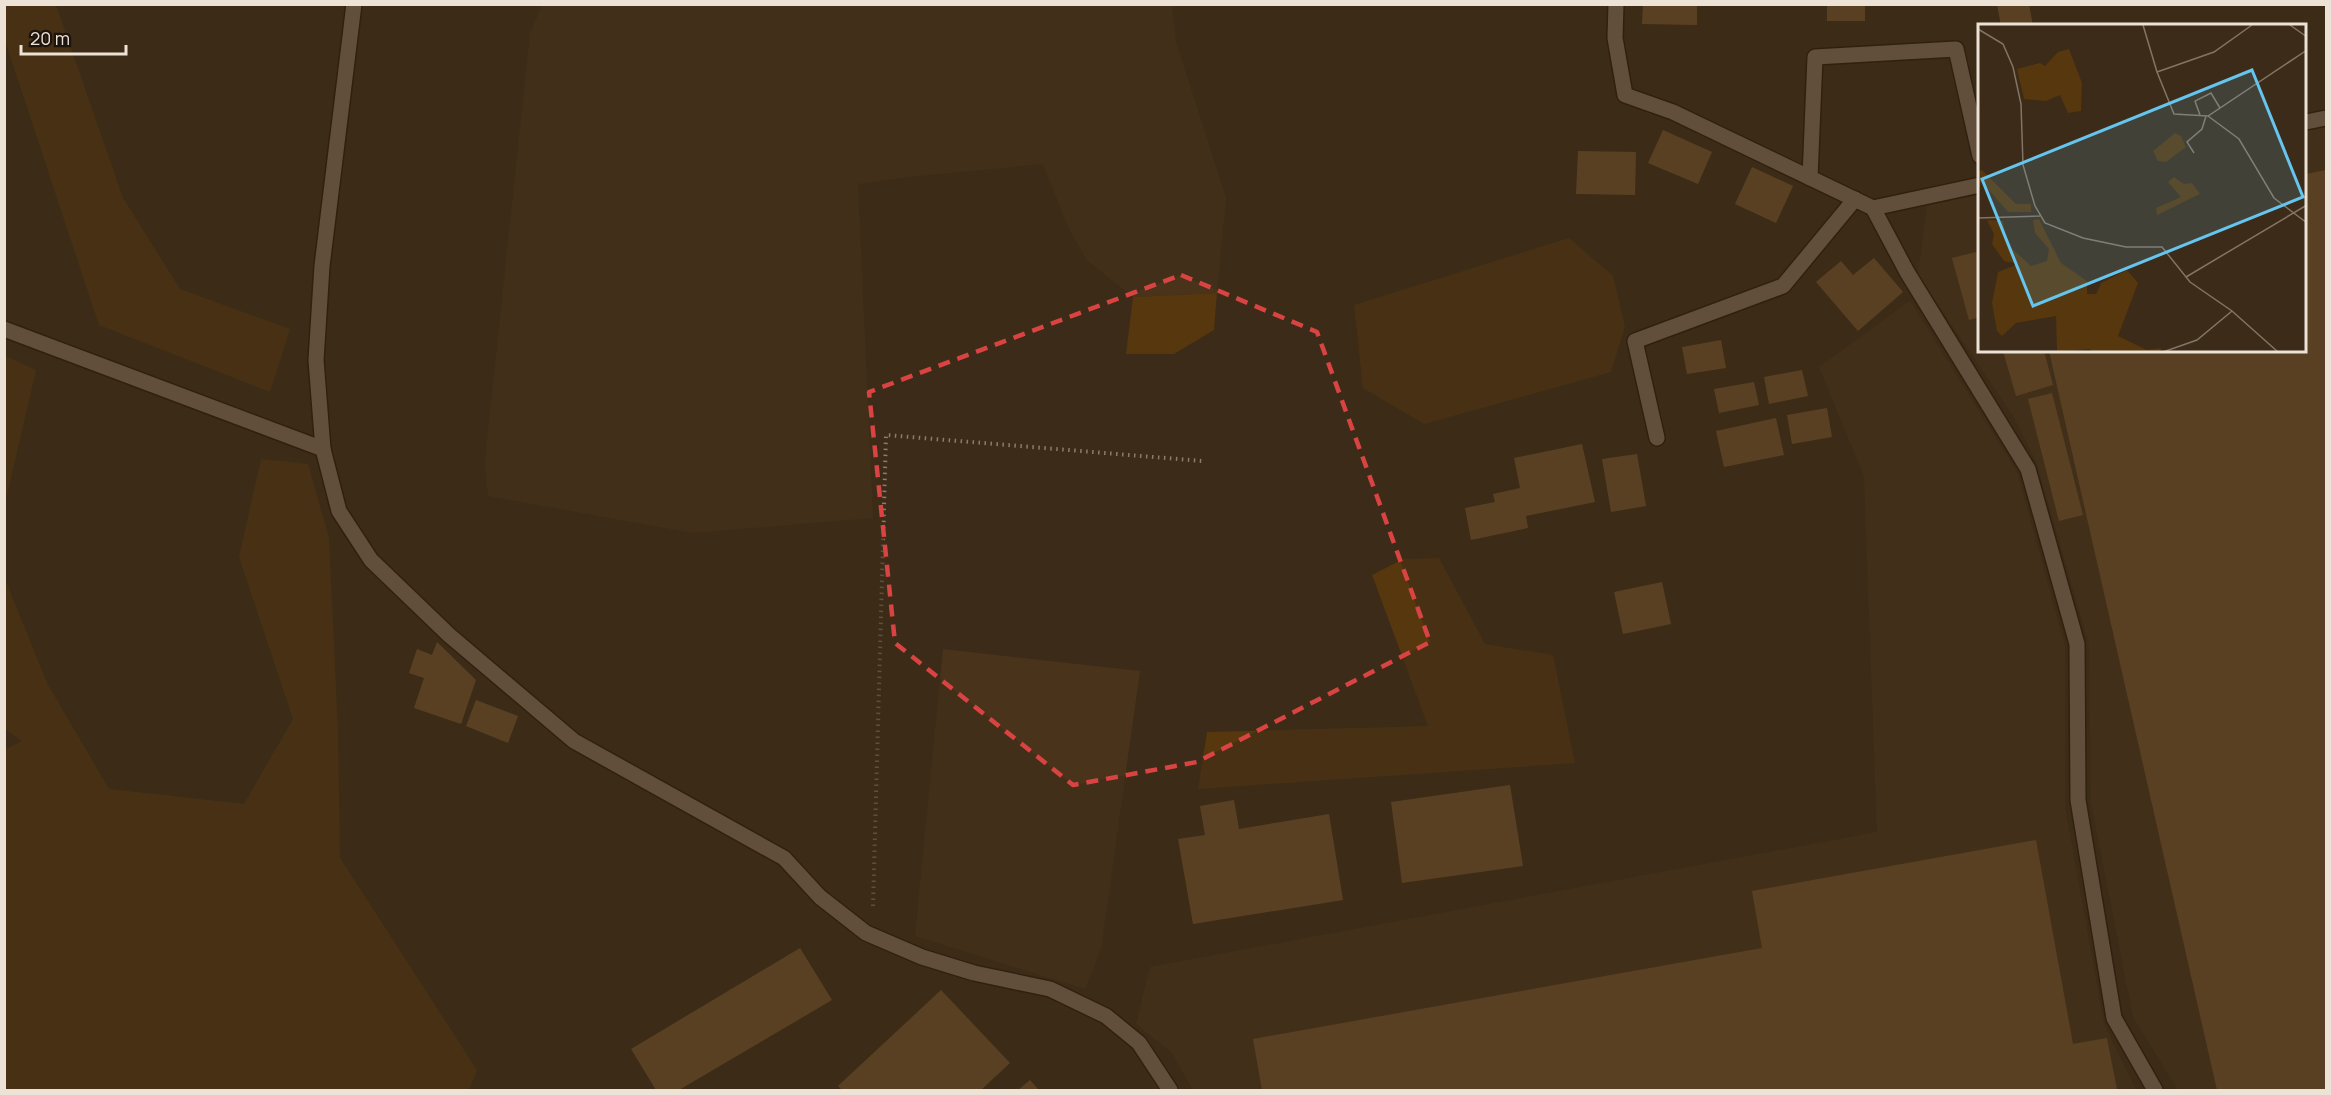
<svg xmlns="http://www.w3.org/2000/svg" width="2331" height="1095" viewBox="0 0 2331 1095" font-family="Manrope,sans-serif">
  <rect width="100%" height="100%" fill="#3c2b18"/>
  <g fill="#49341b">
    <path d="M542 5H1172L1176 42 1226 198 1217 293 1133 297 1087 260 1069 229 1043 164 908 177 858 184 873 518 693 533 488 496 485 460 530 34Z"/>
    <path d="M2326 124V1090H2178L2133 1017 2091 803 2089 644 2036 461 2014 417 1918 275 1927 206 1980 195V351H2306V128Z"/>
    <path d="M1910 301 2017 472 2065 646V807L2104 1024 2136 1090H1193L1172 1053 1136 1024 1150 967 1877 832 1864 476 1819 367Z"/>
    <path d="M943 649 1140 671 1101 949 1085 989 915 936Z"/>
  </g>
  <g fill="#56370e">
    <path d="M4 5H56L123 198 180 289 290 329 270 392 99 325 5 41Z"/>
    <path d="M1569 238 1613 276 1625 326 1611 372 1424 424 1363 388 1354 305Z"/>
    <path d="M1217 293 1214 330 1174 354H1126L1133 297Z"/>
    <path d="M5 356 36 370 5 504Z"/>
    <path d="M261 459 308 464 329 538 338 731 340 858 477 1070 469 1090H5L4 750 22 741 5 729V579L47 683 109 789 244 804 293 719 239 557Z"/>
    <path d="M1439 558 1485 644 1553 655 1575 763 1198 789 1207 732 1428 726 1372 575 1403 559Z"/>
  </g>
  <g fill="#7e5a2f">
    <path d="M1643 4H1697V25L1642 24Z"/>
    <rect x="1827" y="4" width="38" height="17"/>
    <path d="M1997 4H2029L2033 26H2001Z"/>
    <path d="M1663 130 1712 152 1698 184 1648 163Z"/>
    <path d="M1578 151 1636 152 1635 195 1576 194Z"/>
    <path d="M1752 167 1793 186 1776 223 1735 204Z"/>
    <path d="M2326 170V1090H2217L2049 351H2306V174Z"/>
    <path d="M1980 251V317L1969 320 1952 258Z"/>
    <path d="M1874 258 1903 292 1858 331 1816 282 1841 261 1853 275Z"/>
    <path d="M1721 340 1726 368 1687 374 1682 347Z"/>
    <path d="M2003 351H2044L2053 385 2016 396Z"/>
    <path d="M1802 370 1808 396 1769 404 1764 377Z"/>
    <path d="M1754 382 1759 405 1719 413 1714 389Z"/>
    <path d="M2052 393 2083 515 2059 521 2028 399Z"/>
    <path d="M1827 408 1832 437 1792 444 1787 415Z"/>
    <path d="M1776 418 1784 455 1724 467 1716 431Z"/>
    <path d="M1582 444 1595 502 1526 516 1528 528 1471 540 1465 508 1495 502 1493 494 1520 488 1514 458Z"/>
    <path d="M1637 454 1646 506 1611 512 1602 459Z"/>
    <path d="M1662 582 1671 624 1623 634 1614 592Z"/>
    <path d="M437 642 476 680 461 724 414 708 424 678 409 673 417 649 432 655Z"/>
    <path d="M476 700 518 716 508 743 466 726Z"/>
    <path d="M1510 785 1523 866 1402 883 1391 802Z"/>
    <path d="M1234 800 1239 829 1329 814 1343 900 1193 924 1178 839 1205 835 1200 806Z"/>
    <path d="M2036 840 2073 1044 2107 1038 2117 1090H1262L1253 1039 1762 948 1752 891Z"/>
    <path d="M800 948 832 1000 679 1090H656L631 1049Z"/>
    <path d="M941 990 1010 1063 981 1090H842L838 1086Z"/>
    <path d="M1030 1080 1039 1090H1018Z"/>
  </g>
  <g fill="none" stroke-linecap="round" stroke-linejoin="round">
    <g stroke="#221302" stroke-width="18">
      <path id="lane" d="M1657 438 1635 341 1783 286 1855 199"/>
    </g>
    <g stroke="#221302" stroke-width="18">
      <g id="street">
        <path d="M354 4 322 266 316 360 323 449 339 511 371 560 449 635 574 741 784 858 820 897 866 933 922 957 974 973 1050 989 1106 1016 1139 1043 1170 1090"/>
        <path d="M1616 4 1615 38 1625 95 1673 112 1873 208 1980 185"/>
        <path d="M2306 122 2326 118"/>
        <path d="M1810 178 1815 57 1956 49 1980 156"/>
        <path d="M1873 208 1907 272 2028 469 2077 644 2078 800 2114 1018 2155 1090"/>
        <path d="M4 329 323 449"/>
      </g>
    </g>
    <path stroke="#8b7d6d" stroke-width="4" stroke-dasharray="1.5 4.5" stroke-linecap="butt" d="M873 906 886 435 1202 461"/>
    <use href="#lane" stroke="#8f7b66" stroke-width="15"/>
    <use href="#street" stroke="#8f7b66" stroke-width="15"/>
  </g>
  <path d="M0 0H2331V1095H0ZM1181 275 1317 332 1430 642 1197 762 1073 785 895 643 869 392Z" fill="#3c2b18" fill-opacity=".55" fill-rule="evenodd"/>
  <path fill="none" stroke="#d94442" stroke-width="4.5" stroke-dasharray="12 8" stroke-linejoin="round" d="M1181 275 1317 332 1430 642 1197 762 1073 785 895 643 869 392Z"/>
  <g transform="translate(1978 24)">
    <rect width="328" height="328" fill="#3c2b18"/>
    <path d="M91 25 104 59 103 87 90 89 82 71 68 77 46 75 39 45 62 39 67 42 80 28ZM197 109 203 112 208 123 188 138 180 137 175 127ZM4 146 38 180H53V188H30L3 157 0 171V147ZM196 153 206 160 214 159 222 170 179 191 178 184 203 173 190 158ZM61 195 83 239 109 257V270H118L123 259 149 246 160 259 140 312 169 326 183 324 182 328H115L112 325 79 328 78 292 38 299 24 312 19 307 14 279 20 248 40 240 26 237 14 220 16 210 9 196 25 197 29 220 53 242 69 237 71 225 57 209 55 196Z" fill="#56370e"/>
    <path fill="none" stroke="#837464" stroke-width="1.5" d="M165 1 179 48 196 90 230 92 329 26M312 1 329 13M0 5 25 20 35 43 43 80 45 141 57 182 67 199 105 214 148 223H184L212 258 254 287 300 328M179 48 236 28 274 1M222 91 217 77 233 69 242 84M230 92 261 115 296 174 329 199M216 129 209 118 224 105 228 92M0 194 62 192M208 253 329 181M185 328 219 316 254 287"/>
    <path fill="#65c5ee" fill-opacity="0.15" stroke="#65c5ee" stroke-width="3" d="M274 46 325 173 55 282 4 155Z"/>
    <rect width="328" height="328" fill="none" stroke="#ede2d6" stroke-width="3"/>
  </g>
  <rect width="2331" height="1095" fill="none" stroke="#ede2d6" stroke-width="12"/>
  <path d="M21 45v9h105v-9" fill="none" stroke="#ede2d6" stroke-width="3"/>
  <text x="30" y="45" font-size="18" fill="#ede2d6" stroke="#1d150d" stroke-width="4.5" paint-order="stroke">20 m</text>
</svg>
